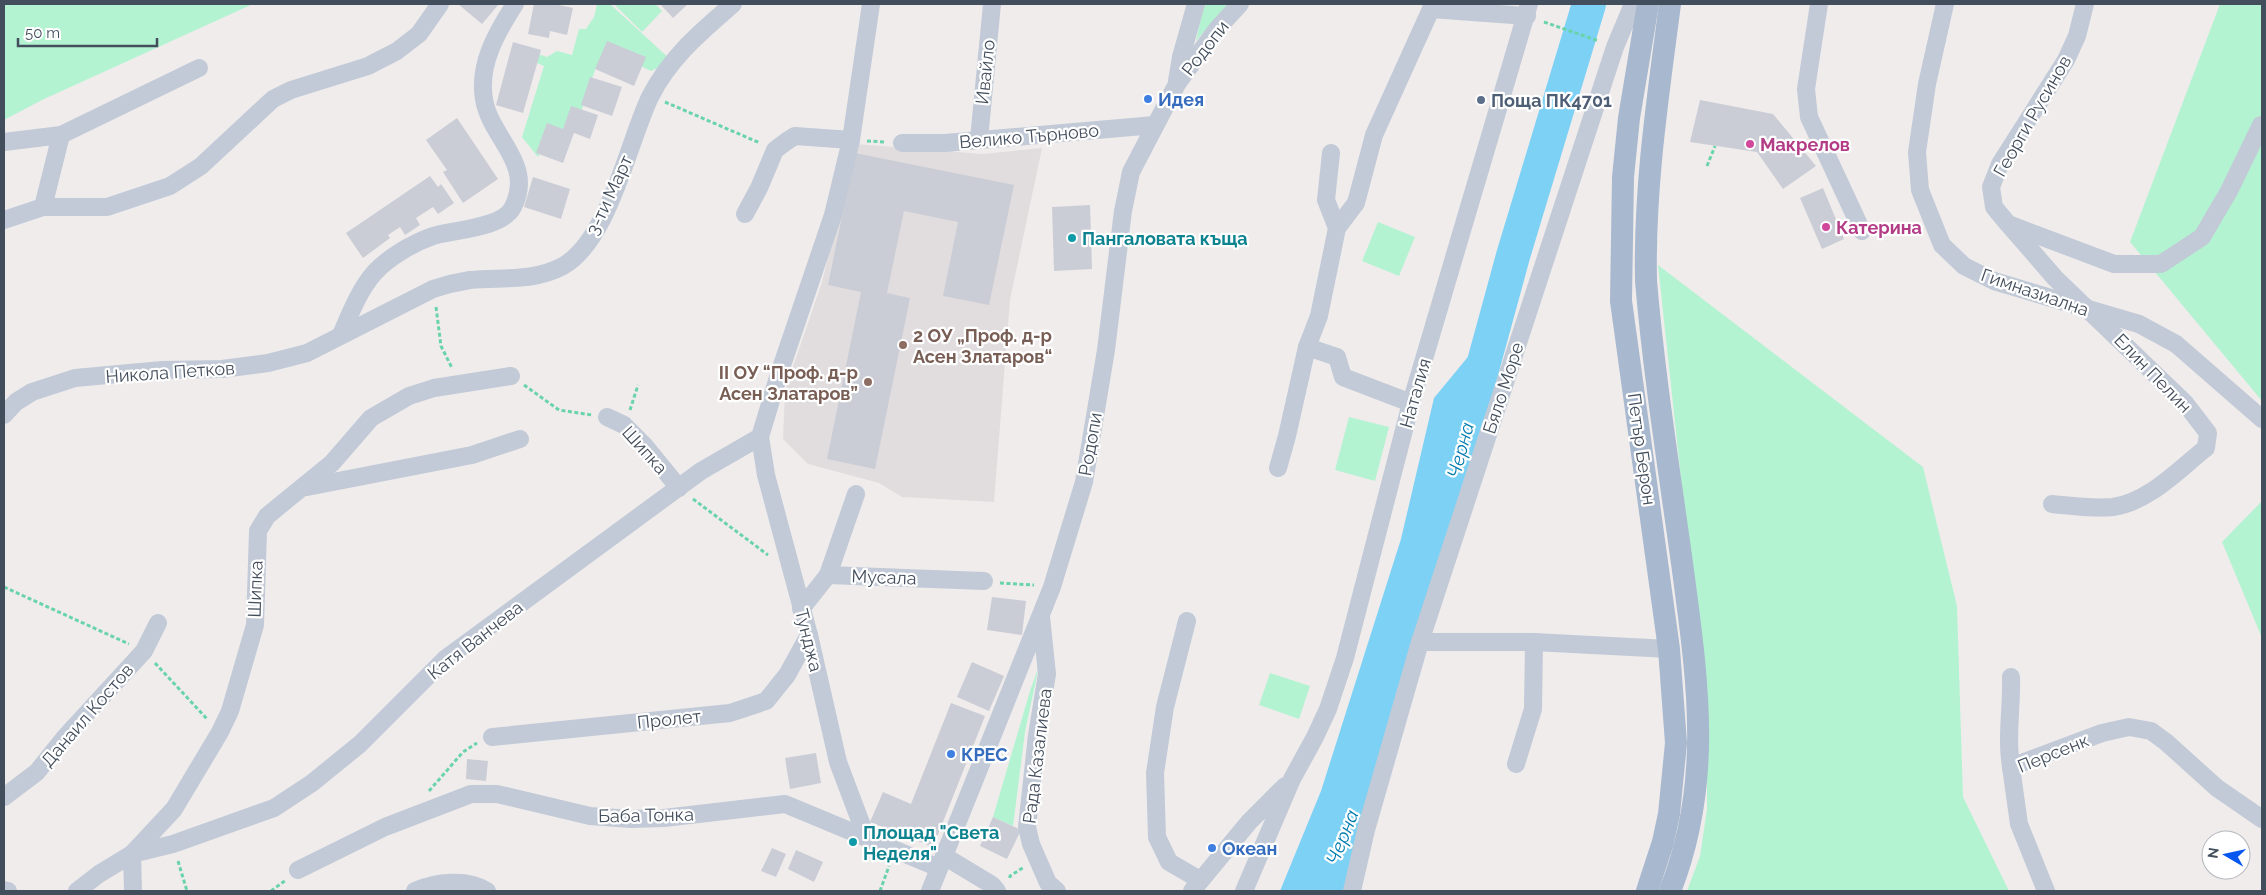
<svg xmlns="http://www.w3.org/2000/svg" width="2266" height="895" viewBox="0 0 2266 895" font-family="Raleway,sans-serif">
  <rect width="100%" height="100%" fill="#f0ecec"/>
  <path fill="#e1ddde" d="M856 144 982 154 1042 148 1010 300 994 502 902 497 879 483 808 464 783 439 785 390 822 282Z"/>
  <g fill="#b4f3d2">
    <path d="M4 4H253L42 100 4 120Z"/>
    <path d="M597 4H610L672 61 651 71 606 49 595 70 578 121 564 142 546 141 538 157 522 137 544 66 525 58 526 50 547 57 557 51 572 55 579 29H586L594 17Z"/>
    <path d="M614 4H655L662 11 642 32Z"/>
    <path d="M1204 4H1228L1196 41Z"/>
    <path d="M2220 4H2262V401L2130 242Z"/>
    <path d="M1378 222 1415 237 1399 276 1362 261Z"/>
    <path d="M1658 265 1923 467 1957 606 1963 797 2009 891H1687L1700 856 1707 809V720Z"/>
    <path d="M1349 417 1389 427 1375 481 1335 470Z"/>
    <path d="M2262 501V638L2222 542Z"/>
    <path d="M1039 666 1025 732 1013 826 993 817 1030 691Z"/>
    <path d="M1270 673 1310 686 1299 719 1259 705Z"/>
  </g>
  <path fill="#7cd1f5" d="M1472 352 1457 443 1354 769 1361 817 1349 891H1280L1321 791 1401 539 1434 398Z"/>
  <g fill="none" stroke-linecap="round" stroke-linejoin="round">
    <path stroke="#7cd1f5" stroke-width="34" d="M1319 891 1350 823 1414 618 1513 256 1589 4"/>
  </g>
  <g fill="#cacdd5">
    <path d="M458 4H499L482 24Z"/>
    <path d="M534 4H554L573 8 567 35 550 31 549 38 528 34Z"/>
    <path d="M660 4H688L673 18Z"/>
    <path d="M607 41 646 57 634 86 595 69Z"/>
    <path d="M513 42 541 50 523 113 496 105Z"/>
    <path d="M590 77 622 87 612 116 581 105Z"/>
    <path d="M1700 100 1773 114 1816 166 1783 189 1757 152 1690 142Z"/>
    <path d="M571 106 598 115 590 139 574 133 563 163 536 153 547 123 563 129Z"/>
    <path d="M457 118 498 179 463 203 443 172 447 170 426 140Z"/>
    <path d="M855 153 1014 185 989 305 943 296 958 222 904 211 887 293 910 298 875 469 827 459 861 292 828 285Z"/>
    <path d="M430 176 438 187 441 184 454 203 438 214 433 207 416 218 420 225 405 235 400 227 388 235 390 238 363 258 346 233Z"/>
    <path d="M533 177 570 189 561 219 524 207Z"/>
    <path d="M1823 188 1844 239 1822 249 1800 198Z"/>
    <path d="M1090 205 1092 269 1054 271 1052 207Z"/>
    <path d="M992 597 1026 601 1022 635 987 630Z"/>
    <path d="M972 662 1004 676 989 711 957 697Z"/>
    <path d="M951 703 985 716 933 847 870 822 883 792 911 804Z"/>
    <path d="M816 753 821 783 790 789 785 758Z"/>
    <path d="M467 759 488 761 486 781 466 779Z"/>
    <path d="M993 817 1021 830 1007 859 980 846Z"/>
    <path d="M772 848 786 854 776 877 761 871Z"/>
    <path d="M796 850 823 862 814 882 788 869Z"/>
  </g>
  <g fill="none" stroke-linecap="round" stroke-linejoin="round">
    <g stroke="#69d4a9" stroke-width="3" stroke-dasharray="4 2.5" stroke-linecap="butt">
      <path d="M1544 22 1599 41"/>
      <path d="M665 102 760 143"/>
      <path d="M867 141 886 142"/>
      <path d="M1707 166 1715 146"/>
      <path d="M436 307 441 346 452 368"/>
      <path d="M524 385 559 410 592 415"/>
      <path d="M630 410 638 385"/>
      <path d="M693 499 768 555"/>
      <path d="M1000 583 1034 585"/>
      <path d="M4 587 129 644"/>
      <path d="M155 663 207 719"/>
      <path d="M429 791 463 752 477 743"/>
      <path d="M178 861 187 891"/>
      <path d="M1010 878V876L1024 867"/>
      <path d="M271 891 286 880"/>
      <path d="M880 891 889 866"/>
    </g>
    <g stroke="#c1cad6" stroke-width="18">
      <path d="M1819 4 1806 89 1809 117 1862 231"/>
      <path d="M1945 4 1927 84 1917 152 1920 190 1942 245 1964 266 1994 281 2139 324 2176 344 2262 419"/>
      <path d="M2085 4 2077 36 2066 60 2000 164 1991 187 1994 207 2008 224 2114 264H2161L2202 237 2229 191 2261 125"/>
      <path d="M1177 81 1181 57 1196 4"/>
      <path d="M61 135 199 68"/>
      <path d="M979 139 992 4"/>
      <path d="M4 142 61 135 43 207"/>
      <path d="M902 143H945L1155 125"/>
      <path d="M745 214 759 188 775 150 787 141 795 136 851 140"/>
      <path d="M4 220 43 207H107L170 186 201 166 273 99 291 90 368 66 397 51 419 34 440 4"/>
      <path d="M2010 226 2055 278 2185 403 2208 433 2206 448C2179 469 2149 502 2113 507 2092 509 2072 506 2052 504"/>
      <path d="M1337 228 1356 203 1374 135 1431 9 1527 16"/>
      <path d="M341 335C350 314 359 290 375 272 389 257 413 243 433 236 453 230 503 228 513 207 535 163 490 138 484 99 478 64 497 32 515 4"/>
      <path d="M1307 347 1337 357 1343 377 1411 403"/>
      <path d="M4 415 16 402 32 392 75 378 162 370 222 369 268 363 307 353 433 289C445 285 457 282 470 280 502 277 533 282 563 266 609 240 628 143 650 97 670 57 701 32 733 4"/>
      <path d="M607 417 624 425 644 445 679 488"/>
      <path d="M1278 468 1287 436 1307 347 1319 316 1337 228 1326 200 1331 153"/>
      <path d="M307 487 472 455 520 439"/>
      <path d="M828 575 856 494"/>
      <path d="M801 609 828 575 984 581"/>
      <path d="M1041 617 1047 674 1037 735 1027 827 1031 844 1048 883 1057 891"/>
      <path d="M1187 621 1165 707 1155 773 1157 837 1169 862 1200 880"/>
      <path d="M1420 642H1534L1669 649"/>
      <path d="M492 737 730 713 766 701 787 675 809 635"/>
      <path d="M1516 764 1533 709 1534 642"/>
      <path d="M2011 767C2006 738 2012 707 2011 677"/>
      <path d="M4 797 37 772 65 737 144 651 158 623"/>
      <path d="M867 839 838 762 809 635 766 475 760 437 779 374 833 215 851 140 871 4"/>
      <path d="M132 854 173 844 274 808 312 783 360 744 445 659 701 471 760 437"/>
      <path d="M132 854 133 891"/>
      <path d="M944 856 992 885 997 891"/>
      <path d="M298 870 385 827 471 794H497L590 816 631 819 664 818 785 804 939 868"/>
      <path d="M4 890 8 891"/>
      <path d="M77 891 99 874 132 854 174 809 220 732 230 711 255 625 258 531 267 516 332 463 371 418 409 396 434 388 511 376"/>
      <path d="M415 891C435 882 467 878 487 891"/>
      <path d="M930 891 1052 587 1084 482 1106 350 1123 211 1131 172 1177 84 1217 29 1240 4"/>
      <path d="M1192 891 1249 822 1285 786"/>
      <path d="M1244 891 1292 779 1315 737 1328 709 1345 658 1411 403 1529 4"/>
      <path d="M1352 891 1366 830 1420 642 1615 47 1633 4"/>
      <path d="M2046 891 2019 824 2011 767 2102 733 2129 727 2151 731 2166 742 2217 788 2262 819"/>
    </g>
    <g stroke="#a8b8cf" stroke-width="22">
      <path d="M1670 4C1658 96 1644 188 1646 281 1654 375 1669 469 1682 563 1697 677 1714 780 1670 891"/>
      <path d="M1647 891 1663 842 1669 814 1676 743 1669 649 1621 301 1623 177 1629 118 1648 4"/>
    </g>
  </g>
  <g fill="#3f7fe0" stroke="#fff" stroke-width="2">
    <circle cx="1148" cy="99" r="5"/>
    <circle cx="951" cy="754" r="5"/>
    <circle cx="1212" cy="848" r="5"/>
  </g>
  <circle fill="#5c6f8a" stroke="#fff" stroke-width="2" cx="1481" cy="100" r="5"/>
  <g fill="#d1479c" stroke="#fff" stroke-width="2">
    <circle cx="1750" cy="144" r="5"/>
    <circle cx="1826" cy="227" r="5"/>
  </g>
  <g fill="#0f9aa8" stroke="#fff" stroke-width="2">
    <circle cx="1072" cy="238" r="5"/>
    <circle cx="853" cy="842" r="5"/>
  </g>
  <g fill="#8d6e63" stroke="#fff" stroke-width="2">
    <circle cx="903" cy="345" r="5"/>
    <circle cx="868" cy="382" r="5"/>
  </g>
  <g text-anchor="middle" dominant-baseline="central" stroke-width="4.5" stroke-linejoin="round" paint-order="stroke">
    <g font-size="18" fill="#434e5c" stroke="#fff">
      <text transform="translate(1205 48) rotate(-52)">Родопи</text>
      <text transform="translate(985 72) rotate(-84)">Ивайло</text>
      <text transform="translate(2032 116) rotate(-60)">Георги Русинов</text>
      <text transform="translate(1029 136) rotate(-5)">Велико Търново</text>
      <text transform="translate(609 195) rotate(-65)">3-ти Март</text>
      <text transform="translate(2035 292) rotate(19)">Гимназиална</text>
      <text transform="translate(170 372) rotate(-4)">Никола Петков</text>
      <text transform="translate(2153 373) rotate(46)">Елин Пелин</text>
      <text transform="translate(1503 388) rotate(-72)">Бяло Море</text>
      <text transform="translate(1415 393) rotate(-74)">Наталия</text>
      <text transform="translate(1090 444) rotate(-80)">Родопи</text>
      <text transform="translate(1642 449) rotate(82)">Петър Берон</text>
      <text transform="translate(645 450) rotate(48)">Шипка</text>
      <text transform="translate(884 577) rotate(2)">Мусала</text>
      <text transform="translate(255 589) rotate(-88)">Шипка</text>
      <text transform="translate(475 640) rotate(-38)">Катя Ванчева</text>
      <text transform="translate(809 640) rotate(76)">Тунджа</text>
      <text transform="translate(87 715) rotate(-49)">Данаил Костов</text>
      <text transform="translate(669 719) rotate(-6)">Пролет</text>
      <text transform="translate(2053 753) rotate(-22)">Персенк</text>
      <text transform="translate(1037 756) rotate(-83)">Рада Казалиева</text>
      <text transform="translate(646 815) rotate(-1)">Баба Тонка</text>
    </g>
    <g font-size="18" font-weight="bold" fill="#366cbe" stroke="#fff" text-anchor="start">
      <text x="1158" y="99">Идея</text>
      <text x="961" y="754">КРЕС</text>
      <text x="1222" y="848">Океан</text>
    </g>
    <g font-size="18" font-weight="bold" fill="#4e5e75" stroke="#fff" text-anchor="start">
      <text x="1491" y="100">Поща ПК4701</text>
    </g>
    <g font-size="18" font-weight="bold" fill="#b23c85" stroke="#fff" text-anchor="start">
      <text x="1760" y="144">Макрелов</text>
      <text x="1836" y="227">Катерина</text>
    </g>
    <g font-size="18" font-weight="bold" fill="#0d838f" stroke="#fff" text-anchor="start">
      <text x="1082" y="238">Пангаловата къща</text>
      <text x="863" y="832">Площад "Света<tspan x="863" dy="21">Неделя"</tspan></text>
    </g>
    <g font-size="18" font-weight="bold" fill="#785e54" stroke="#fff" text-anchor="start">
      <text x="913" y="335">2 ОУ „Проф. д-р<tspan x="913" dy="21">Асен Златаров“</tspan></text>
      <text x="858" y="372" text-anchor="end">II ОУ “Проф. д-р<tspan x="858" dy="21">Асен Златаров”</tspan></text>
    </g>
    <g font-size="19" font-style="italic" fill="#007cb1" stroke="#fff">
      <text transform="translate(1460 450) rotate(-75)">Черна</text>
      <text transform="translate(1342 837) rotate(-68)">Черна</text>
    </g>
  </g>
  <rect width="2266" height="895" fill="none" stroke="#434e5c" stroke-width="10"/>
  <g transform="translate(2226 855) rotate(279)"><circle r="24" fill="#ffffff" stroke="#b4b8be"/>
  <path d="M0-4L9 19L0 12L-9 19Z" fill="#0557f0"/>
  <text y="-8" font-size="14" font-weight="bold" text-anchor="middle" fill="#434e5c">N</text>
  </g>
  <path d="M18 38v8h139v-8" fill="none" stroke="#434e5c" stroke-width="2.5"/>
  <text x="25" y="38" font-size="15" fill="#434e5c" stroke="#ffffff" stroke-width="4" paint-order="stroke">50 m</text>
</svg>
